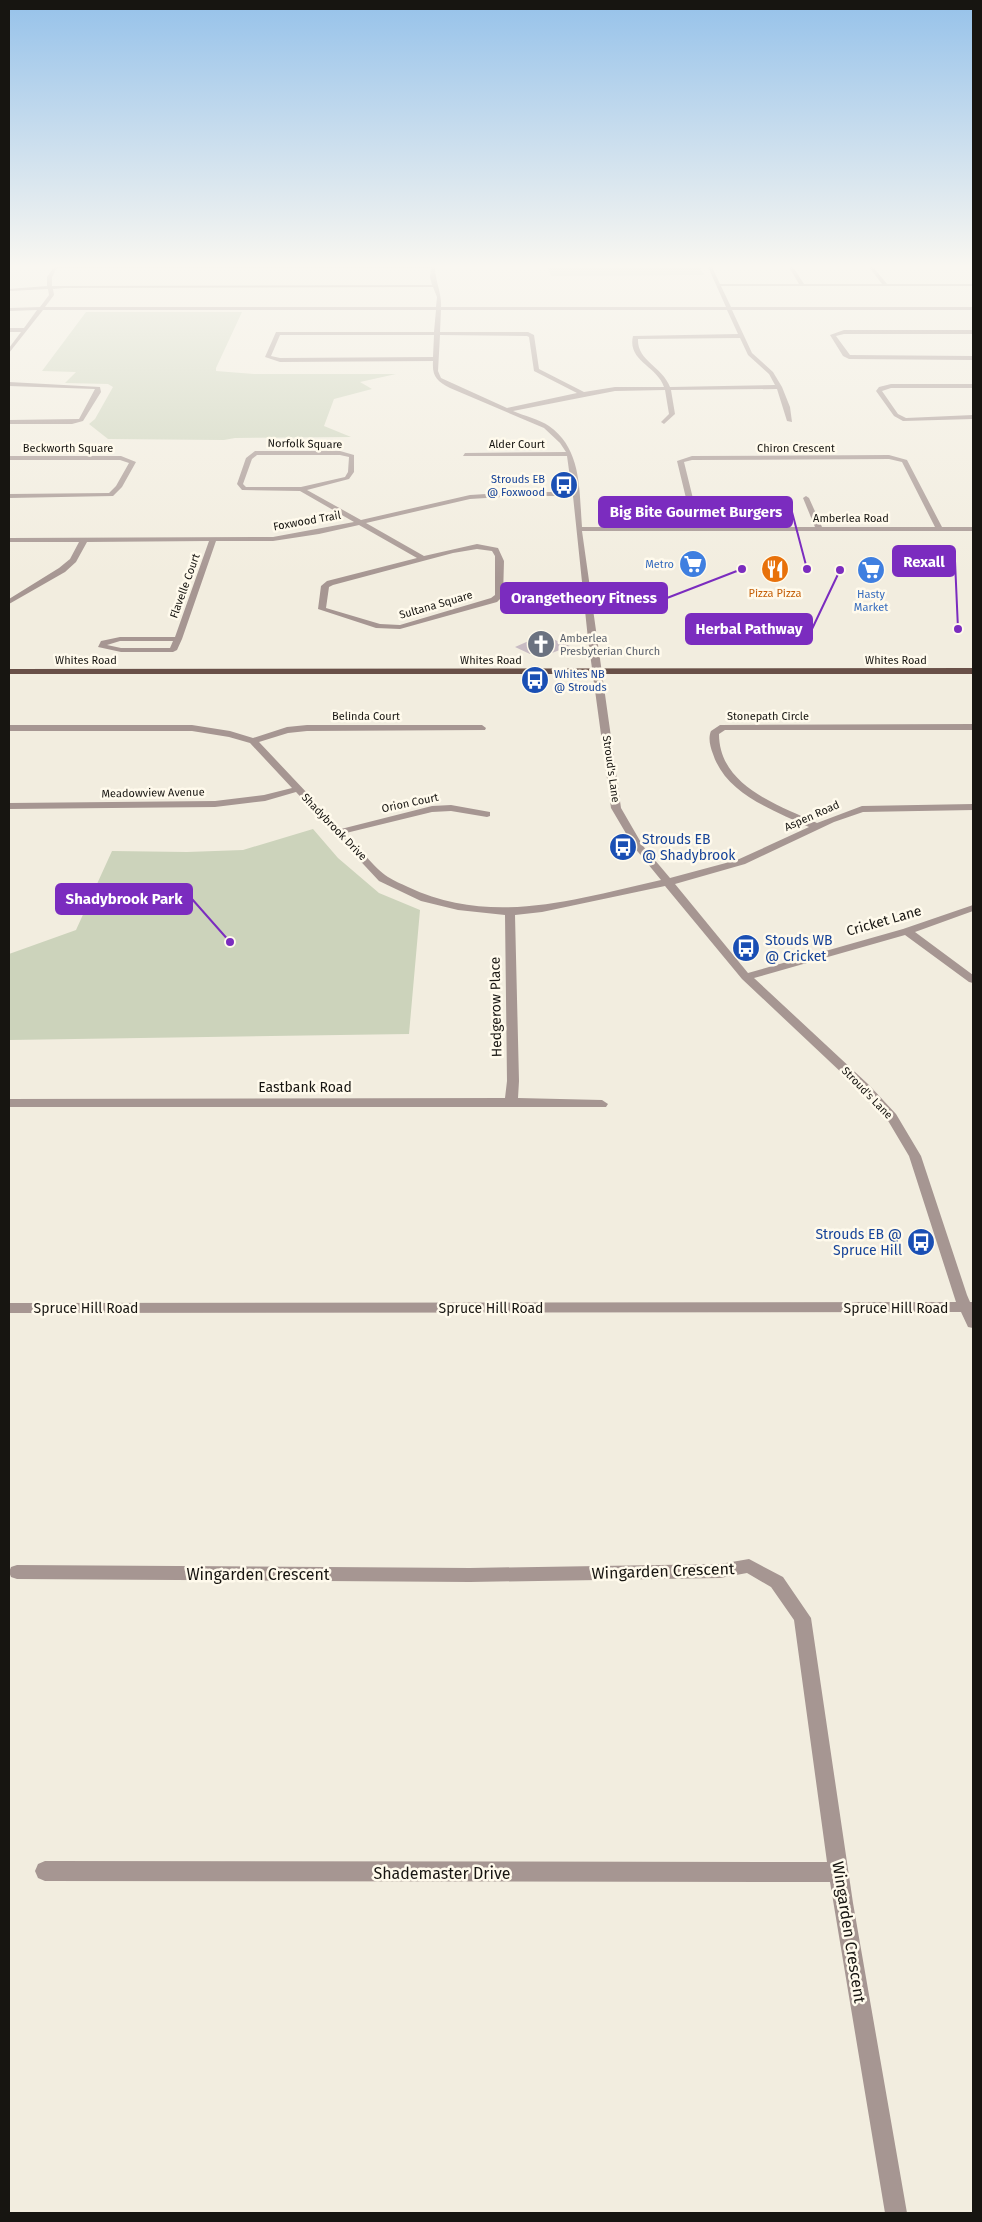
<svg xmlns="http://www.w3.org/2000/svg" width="982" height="2222" viewBox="0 0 982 2222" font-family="'Fira Sans',sans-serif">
  <rect width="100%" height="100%" fill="#f2eddf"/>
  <g fill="#ccd3bb">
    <path d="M548 267H700L704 275 551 276Z"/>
    <path d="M86 312H242L216 368V371L254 374H396L360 382 372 389 334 399 324 426 351 437 235 438 224 440 108 439 89 424 95 419 113 387 108 384 65 383 76 372 42 371Z"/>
    <path d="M313 829 338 858 379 893 420 910 409 1034 9 1040V954L76 930 112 851 187 852 243 850Z"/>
  </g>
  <path fill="#c8bbc3" d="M540 636 550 638 570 646 552 653H545L541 651 530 654 515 647Z"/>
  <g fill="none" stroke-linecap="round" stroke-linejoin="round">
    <g fill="#a69692" fill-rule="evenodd">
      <path d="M54 267H435C435 281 442 293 441 307H726L708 267H712L720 284H799L789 267H793L804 284H882L869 267H873L887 284H973V286H721L731 307H973V310H732L752 353 773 372 782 387 790 407 792 422 787 421 777 389 671 390 675 414 664 424 661 422 669 414 665 390 615 391 513 411C524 416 539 419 549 426 582 449 579 490 582 527H693L677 461 692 456 889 455 907 460 942 527H973V531H582L621 808 643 846 670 878 737 860 809 827C773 810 726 794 713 754 710 746 708 738 711 731L720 725 973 724V730H725L719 734C719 786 778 805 817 823L862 806 973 804V810L863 812 834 822 745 864 675 884 748 973 903 929 973 905V911L915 932 973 975V983L969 982 905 935 754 978 869 1085 896 1114 921 1156 967 1295 970 1302H973V1328L968 1327 961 1312 9 1313V1303L956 1302 909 1156 887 1119 861 1091 742 979 665 886 542 912 515 915 519 1081 518 1098 602 1100 608 1104 606 1107H9V1099L505 1098 507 1081 505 915 458 910 421 901 379 881 296 792 265 801 215 807 9 809V803L215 801 264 795 292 788 250 743 229 737 192 731H9V725H192L230 731 253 738 287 727 307 725H482L486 728 485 730 307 731 288 733 259 742 341 829 432 806 451 805 490 812V816L487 817 451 811 432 812 346 833C357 845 375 869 388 877 394 881 402 884 408 887 493 927 575 899 661 880L634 847 611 808 588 639 573 496H516L470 499 366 523 424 556 477 544 498 548 504 561 503 596 497 602 400 629 376 628 318 609 321 586 327 581 417 558 359 525 319 534 273 541H216L182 639 177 650 173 652H121L98 647 101 641 120 637H175L209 541 87 542 76 562 65 572 9 604V599L59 568 70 559 79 542H9V538L273 537 354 522 300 491 242 490 237 484 246 458 255 451H340L354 455V472L349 479 307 490 361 520 470 495 516 492H572L567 456H463L465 453 566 452 560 443 544 428 450 388C437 381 432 377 433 361L280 362 265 357 276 332H434L436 310H43L9 353V348L21 332H9V328H24L37 310 9 311V308L40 307 49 295 48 289 9 291V289L47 286V277ZM57 268H431L430 277 432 285 52 286V277ZM433 287 437 297 436 307H45L54 295 53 289 65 288ZM441 310H727L738 334 633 336C627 361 657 366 664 387H615L584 392 539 369 534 335 528 332H440ZM280 335H434L433 357 280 358 271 356ZM440 335 527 336 529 337 534 371 577 393 507 408 441 378 438 371ZM740 338 748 355 769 374 775 385 670 387C662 366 637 361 638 339ZM257 455H340L349 457 348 472 345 477 301 487H246L243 484 252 459ZM889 459 902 462 935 527H822L809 498 806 496 803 498 815 527H700L684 462 692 460ZM477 549 492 551 495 556V595L491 598 400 625 380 624 326 608 329 587 333 585 453 553ZM120 641H173L170 648H121L107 645Z"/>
      <path d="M844 330H973V334H844L836 336 850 355 973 356V360L849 359 843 356 830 335Z"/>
      <path d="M9 382 100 387 101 392 83 421 72 424H9V420L79 419 95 389 9 386Z"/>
      <path d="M891 384H973V388H891L882 391 898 414 906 418 973 415V419L903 421 894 416 876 391 879 387Z"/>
      <path d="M9 456H121L136 462 122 487 113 496 9 498V494L109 493 116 486 129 463 120 460H9Z"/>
      <path d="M749 1559 783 1577 811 1618 853 1903 907 2213H885L830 1882 45 1881 38 1878 35 1871 38 1864 45 1861 827 1862 794 1620 771 1587 747 1573 720 1578 470 1582 17 1579 11 1577 9 1572 11 1567 17 1565 470 1568 720 1564Z"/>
    </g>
    <path fill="#695048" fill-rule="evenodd" d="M973 668V674H9V669Z"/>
  </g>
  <linearGradient id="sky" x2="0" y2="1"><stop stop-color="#96c2ea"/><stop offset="0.46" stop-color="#f9f7f1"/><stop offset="1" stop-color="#f9f7f1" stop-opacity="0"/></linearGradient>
  <rect width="982" height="578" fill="url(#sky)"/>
  <defs>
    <g id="bus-disc" transform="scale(1.4375)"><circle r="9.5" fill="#1a4fb4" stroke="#fffaec"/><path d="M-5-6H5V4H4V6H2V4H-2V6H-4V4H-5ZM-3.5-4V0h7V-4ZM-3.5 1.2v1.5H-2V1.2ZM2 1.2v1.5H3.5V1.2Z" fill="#fff"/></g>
    <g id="supermarket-disc" transform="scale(1.4375)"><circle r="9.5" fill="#3f7fe0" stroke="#fffaec"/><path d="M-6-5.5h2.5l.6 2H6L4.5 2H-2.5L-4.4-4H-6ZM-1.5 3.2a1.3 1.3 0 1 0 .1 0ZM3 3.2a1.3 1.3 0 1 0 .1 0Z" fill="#fff"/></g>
    <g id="restaurant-disc" transform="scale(1.4375)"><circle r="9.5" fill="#e8710a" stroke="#fffaec"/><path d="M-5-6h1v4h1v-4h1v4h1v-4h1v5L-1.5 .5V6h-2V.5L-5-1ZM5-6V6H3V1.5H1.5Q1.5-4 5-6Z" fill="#fff"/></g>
    <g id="church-disc" transform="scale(1.4375)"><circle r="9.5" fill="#6b7280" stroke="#fffaec"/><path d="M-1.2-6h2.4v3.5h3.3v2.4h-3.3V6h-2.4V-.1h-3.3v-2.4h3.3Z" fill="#fff"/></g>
  </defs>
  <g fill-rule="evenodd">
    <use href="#bus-disc" x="564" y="485"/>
    <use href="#supermarket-disc" x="693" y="564"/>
    <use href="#restaurant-disc" x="775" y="569"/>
    <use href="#supermarket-disc" x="871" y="570"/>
    <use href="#church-disc" x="541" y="644"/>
    <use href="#bus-disc" x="535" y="680"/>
    <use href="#bus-disc" x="623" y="847"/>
    <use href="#bus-disc" x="746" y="948"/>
    <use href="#bus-disc" x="921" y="1242"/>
  </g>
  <g text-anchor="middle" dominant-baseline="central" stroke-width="5" stroke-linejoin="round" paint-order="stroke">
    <g font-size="11" fill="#171511" stroke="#fffaec">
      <text transform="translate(305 444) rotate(1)">Norfolk Square</text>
      <text x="517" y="444">Alder Court</text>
      <text x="68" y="448">Beckworth Square</text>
      <text x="796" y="448">Chiron Crescent</text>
      <text x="851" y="518">Amberlea Road</text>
      <text transform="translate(307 521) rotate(-10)">Foxwood Trail</text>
      <text transform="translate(185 586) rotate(-70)">Flavelle Court</text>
      <text transform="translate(436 605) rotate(-16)">Sultana Square</text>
      <text x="86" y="660">Whites Road</text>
      <text x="491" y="660">Whites Road</text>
      <text x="896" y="660">Whites Road</text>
      <text x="366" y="716">Belinda Court</text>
      <text x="768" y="716">Stonepath Circle</text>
      <text transform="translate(611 769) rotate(82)">Stroud's Lane</text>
      <text transform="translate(153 793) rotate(-1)">Meadowview Avenue</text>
      <text transform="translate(410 803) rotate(-12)">Orion Court</text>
      <text transform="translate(812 816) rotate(-24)">Aspen Road</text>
      <text transform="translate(334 827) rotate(46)">Shadybrook Drive</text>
      <text transform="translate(867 1093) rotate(46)">Stroud's Lane</text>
    </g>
    <g font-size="11" fill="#164399" stroke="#fffaec" text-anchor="end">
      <text x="545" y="479">Strouds EB<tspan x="545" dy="13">@ Foxwood</tspan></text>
      <text x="554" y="674" text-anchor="start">Whites NB<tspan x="554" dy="13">@ Strouds</tspan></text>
    </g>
    <g font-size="11" fill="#366cbe" stroke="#fffaec" text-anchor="end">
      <text x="674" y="564">Metro</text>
      <text x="871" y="594" text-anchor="middle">Hasty<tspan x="871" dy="13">Market</tspan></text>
    </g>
    <g font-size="11" fill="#c56008" stroke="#fffaec">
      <text x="775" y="593">Pizza Pizza</text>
    </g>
    <g font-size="11" fill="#5b616d" stroke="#fffaec" text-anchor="start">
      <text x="560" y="638">Amberlea<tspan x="560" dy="13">Presbyterian Church</tspan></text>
    </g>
    <g font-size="14" fill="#164399" stroke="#fffaec" text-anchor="start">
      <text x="642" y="839">Strouds EB<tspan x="642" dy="16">@ Shadybrook</tspan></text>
      <text x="765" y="940">Stouds WB<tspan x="765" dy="16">@ Cricket</tspan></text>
      <text x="902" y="1234" text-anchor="end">Strouds EB @<tspan x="902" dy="16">Spruce Hill</tspan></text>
    </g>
    <g font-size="14" fill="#171511" stroke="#fffaec">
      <text transform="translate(884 921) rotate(-16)">Cricket Lane</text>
      <text transform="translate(496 1007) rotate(-91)">Hedgerow Place</text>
      <text x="305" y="1087">Eastbank Road</text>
      <text x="86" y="1308">Spruce Hill Road</text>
      <text x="491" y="1308">Spruce Hill Road</text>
      <text x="896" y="1308">Spruce Hill Road</text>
    </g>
    <g font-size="16" fill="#171511" stroke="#fffaec">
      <text transform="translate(663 1571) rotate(-2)">Wingarden Crescent</text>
      <text x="258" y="1574">Wingarden Crescent</text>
      <text x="442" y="1873">Shademaster Drive</text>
      <text transform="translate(849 1932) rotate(81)">Wingarden Crescent</text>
    </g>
  </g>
  <path fill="none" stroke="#7b2cbf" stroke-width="2" d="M807 569L792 512M958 629L955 561M742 569L667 598M840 570L812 629M230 942L192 899"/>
  <g fill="#7b2cbf" stroke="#fffaec" stroke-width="2">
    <circle cx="807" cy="569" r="5"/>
    <circle cx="958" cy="629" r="5"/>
    <circle cx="742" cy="569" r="5"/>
    <circle cx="840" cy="570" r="5"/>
    <circle cx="230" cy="942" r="5"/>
  </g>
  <g fill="#7b2cbf" stroke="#7b2cbf" stroke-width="2">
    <rect x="599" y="497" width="193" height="30" rx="5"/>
    <rect x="893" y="546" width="62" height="30" rx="5"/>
    <rect x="501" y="583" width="166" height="30" rx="5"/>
    <rect x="686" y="614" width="126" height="30" rx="5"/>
    <rect x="56" y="884" width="136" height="30" rx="5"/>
  </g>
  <g font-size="15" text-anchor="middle" font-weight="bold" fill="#fff">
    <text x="696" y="517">Big Bite Gourmet Burgers</text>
    <text x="924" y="567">Rexall</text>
    <text x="584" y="603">Orangetheory Fitness</text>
    <text x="749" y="634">Herbal Pathway</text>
    <text x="124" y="904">Shadybrook Park</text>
  </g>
  <rect width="982" height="2222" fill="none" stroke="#171511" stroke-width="20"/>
</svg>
